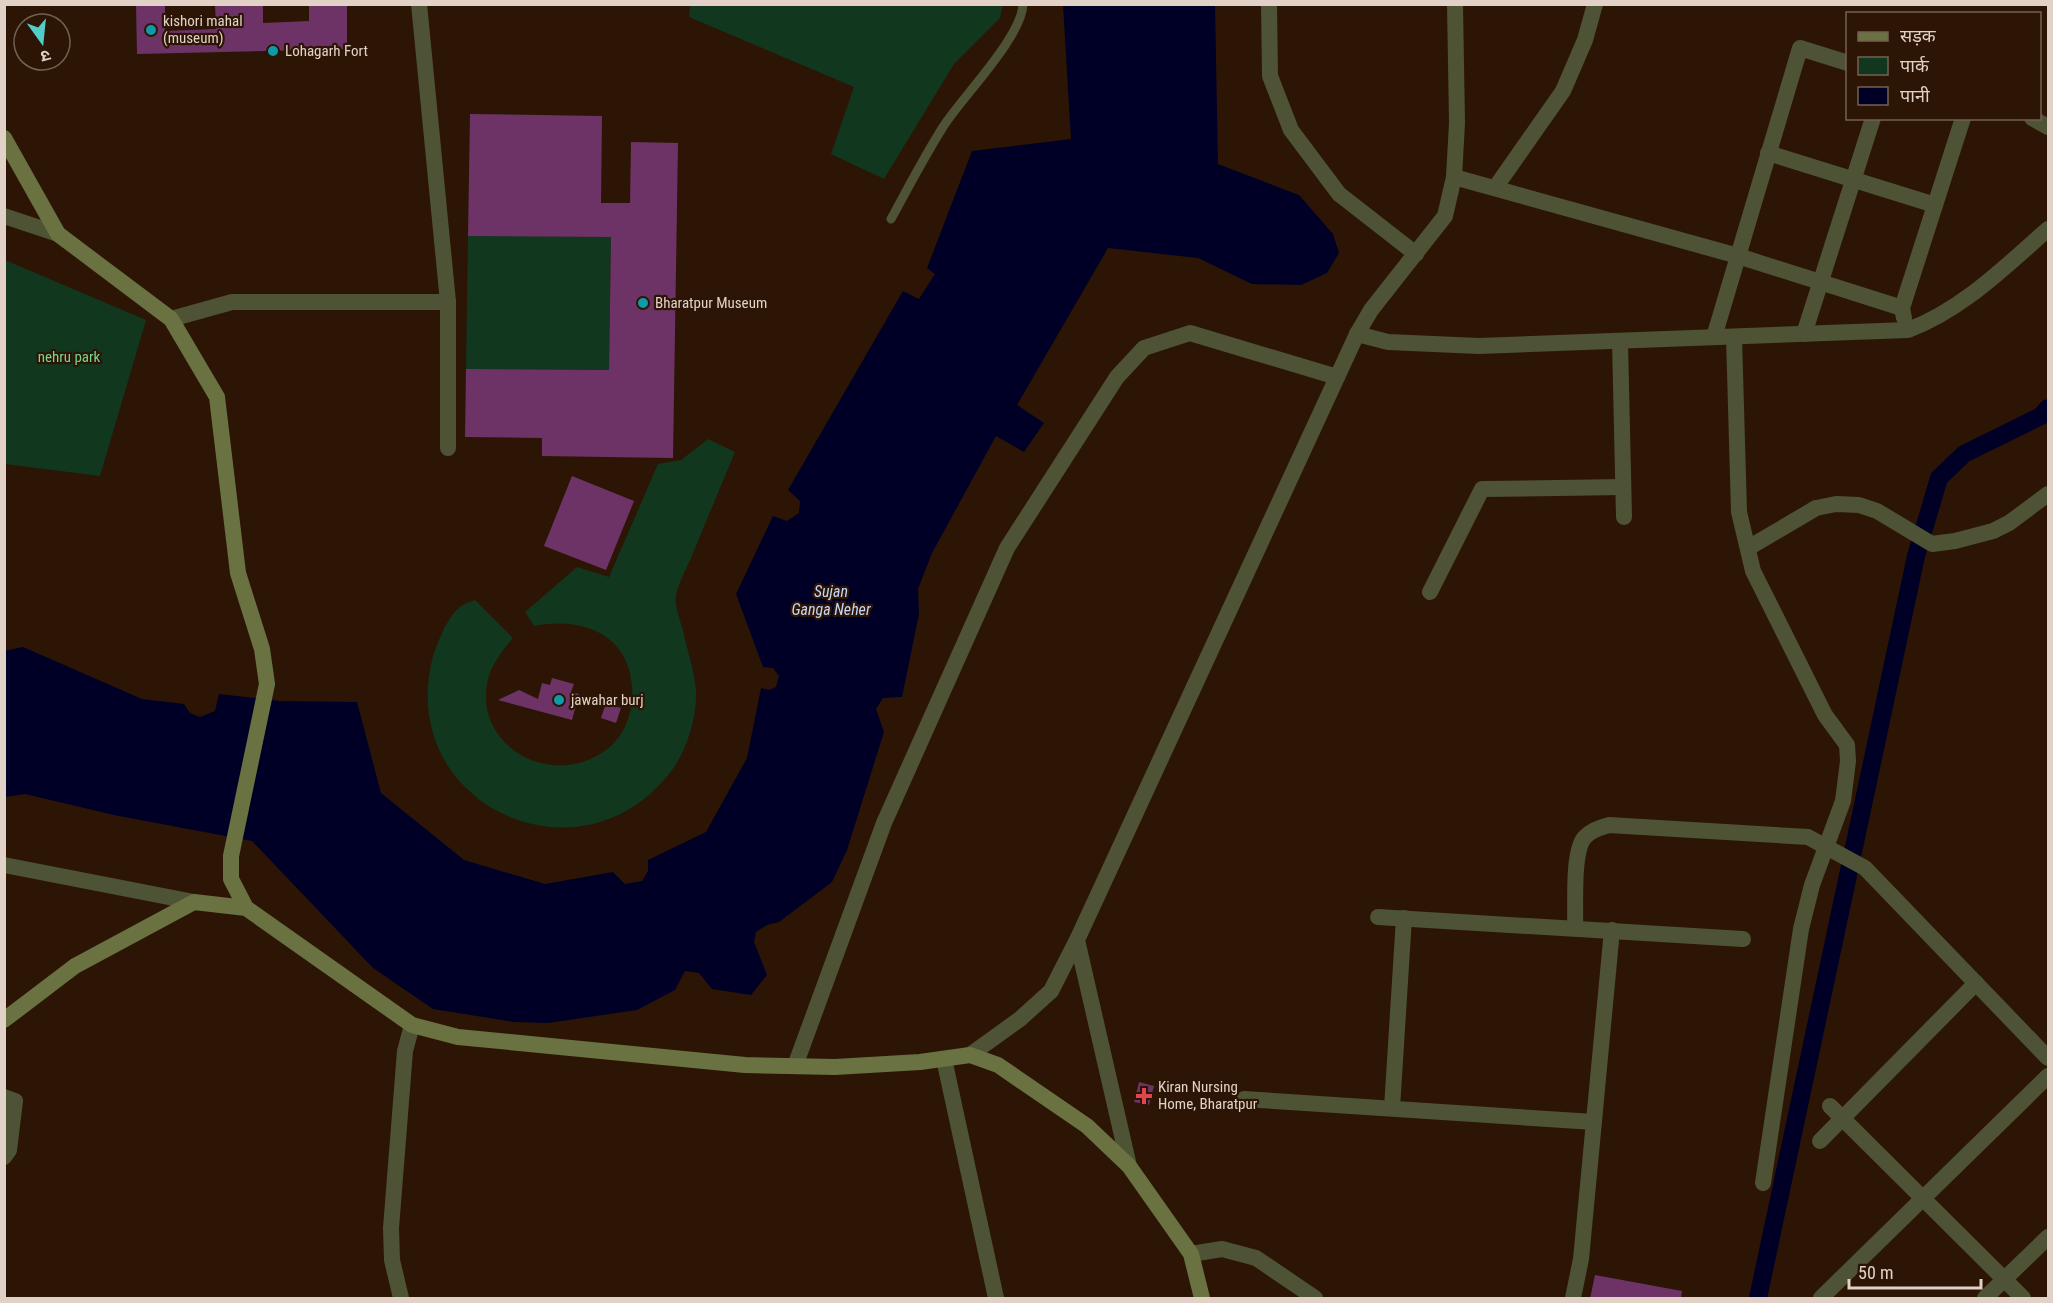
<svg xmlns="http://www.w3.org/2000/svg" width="2053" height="1303" viewBox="0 0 2053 1303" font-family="'Roboto Condensed','Noto Sans Devanagari',sans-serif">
  <rect width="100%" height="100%" fill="#2c1504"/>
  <g fill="#11371e">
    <path d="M690 5V4L1003 5 1000 18 954 64 884 179 831 154 854 87 689 17Z"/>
    <path d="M468 235 611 237 609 370 466 369Z"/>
    <path d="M5 260 146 320 100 476 5 464Z"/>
    <path d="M708 439 735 452C721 486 707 519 693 553 688 566 679 581 676 595 674 604 680 620 683 630 687 650 695 672 696 692 697 717 687 750 672 770 583 890 397 807 432 660 436 646 447 617 459 608 463 604 470 602 475 600L513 638C503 650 494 661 489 676 469 742 549 792 606 750 626 735 634 710 632 686 628 632 579 617 534 626L525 612 577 567 609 577 658 464 681 460Z"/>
  </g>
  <path fill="#000026" d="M1063 5H1215L1218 164 1299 195 1333 234 1339 253 1327 273 1301 285 1252 284 1198 258 1108 248 1017 405 1044 423 1024 452 996 436 932 553 918 589 919 614 902 697 883 698 876 709 884 732 847 850 832 882 779 922 767 925 756 932 754 942 767 975 751 995 712 989 699 973 685 971 675 990 637 1010 548 1023 514 1022 433 1009 373 968 252 841 114 815 25 794 5 797 4 651 23 647 142 699 184 704 190 713 200 717 215 711 219 694 280 701 357 702 381 793 464 860 545 884 613 872 625 884 642 881 648 871V860L706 832 747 758 761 688 769 690 776 687 779 676 773 668 763 667 736 594 773 516 787 521 799 513 800 501 788 490 903 291 919 299 935 274 927 268 972 151 1071 139Z"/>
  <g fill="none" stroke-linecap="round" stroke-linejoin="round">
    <path stroke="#000026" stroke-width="18" d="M1758 1298 1916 556 1939 478 1964 454 2041 416 2048 408"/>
  </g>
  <g fill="#6d3366">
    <path d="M136 4H165V31L216 29 215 4H263V23L309 21V4H347V49L137 54Z"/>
    <path d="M470 114 602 116 601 203H630L631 142 678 143 673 458 542 456V438L465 437 466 369 609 370 611 237 468 236Z"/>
    <path d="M572 476 634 501 606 570 544 546Z"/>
    <path d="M552 678 574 684 571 692 579 694 572 720 498 700 519 690 538 699 542 683 550 685Z"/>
    <path d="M606 703 621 708 616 723 601 718Z"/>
    <path d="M1139 1082 1154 1086 1149 1105 1134 1102Z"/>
    <path d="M1595 1275 1682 1291 1681 1299H1590Z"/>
  </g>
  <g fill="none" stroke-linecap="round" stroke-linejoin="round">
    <path stroke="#4d5334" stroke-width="9" d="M891 219C908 188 924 157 943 127 962 97 1022 37 1023 4"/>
    <g stroke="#4d5334" stroke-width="16">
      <path d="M419 4 448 302V448"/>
      <path d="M1269 4 1270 76 1291 130 1339 194 1416 254"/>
      <path d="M2032 118 2048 127"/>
      <path d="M1768 153 1935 205"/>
      <path d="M1454 177 1738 256 1902 308"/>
      <path d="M1495 188 1563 91 1585 40 1595 4"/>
      <path d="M4 216 58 234"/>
      <path d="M1904 318 1902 308 1963 118"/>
      <path d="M171 319 232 302H448"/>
      <path d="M1357 334 1388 342 1479 346 1908 330C1962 310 2006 266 2048 229"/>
      <path d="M1804 334 1873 118"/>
      <path d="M1714 337 1800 48 1848 63"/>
      <path d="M1734 337 1739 512 1753 571 1825 715 1847 745 1848 761 1843 801 1812 885 1801 929 1763 1183"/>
      <path d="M1620 341 1624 517"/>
      <path d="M1748 548 1816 508 1836 504 1859 505 1877 511 1932 544 1955 541 1993 531 2009 523 2048 494"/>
      <path d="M1430 592 1482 489 1623 487"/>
      <path d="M1378 917 1743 939"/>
      <path d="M1575 927C1576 906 1572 854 1584 838 1591 830 1600 828 1609 825L1808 837 1865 868 2048 1058"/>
      <path d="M944 1059 996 1298"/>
      <path d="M795 1066 884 823 1007 548 1117 377 1144 348 1190 333 1337 377"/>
      <path d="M4 1097 15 1101 9 1150 4 1157"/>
      <path d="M1244 1099 1594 1122"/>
      <path d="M1830 1106 2023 1298"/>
      <path d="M1392 1108 1404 918"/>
      <path d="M1820 1141 1976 983"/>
      <path d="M1191 1254 1222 1249 1256 1258 1315 1298"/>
      <path d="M401 1298 392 1260 391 1228 405 1051 412 1025"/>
      <path d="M1573 1298 1581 1259 1612 930"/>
      <path d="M1821 1298 2048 1076"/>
      <path d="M1985 1298 2048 1237"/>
    </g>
    <g stroke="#4d5334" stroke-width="16">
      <path d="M4 865 194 902"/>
      <path d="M970 1055 1020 1019 1051 991 1077 940"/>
      <path d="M1129 1166 1077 940 1357 334 1371 310 1445 216 1454 177 1457 123 1455 4"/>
    </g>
    <g stroke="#697240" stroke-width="16">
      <path d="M4 138 58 234 171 319 217 397 238 573 262 649 267 684 231 856V879L246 908"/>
      <path d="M4 1020 75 966 194 902 246 908 412 1025 458 1037 745 1065 835 1067 920 1062 970 1055 998 1065 1087 1126 1129 1166 1191 1254 1202 1298"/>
    </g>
  </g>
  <g fill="#0f9aa8" stroke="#2c1504" stroke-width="2">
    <circle cx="151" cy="30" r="6"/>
    <circle cx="273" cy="51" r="6"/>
    <circle cx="643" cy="303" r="6"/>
    <circle cx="559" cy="700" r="6"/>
  </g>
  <path fill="#e0444e" stroke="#2c1504" stroke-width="2" d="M1141 1087h6v6h6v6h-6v6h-6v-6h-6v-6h6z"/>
  <g text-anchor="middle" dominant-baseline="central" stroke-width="4.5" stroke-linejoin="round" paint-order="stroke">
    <g font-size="15" fill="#e1d1c6" stroke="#2c1504" text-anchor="start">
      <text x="163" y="21">kishori mahal<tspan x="163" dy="17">(museum)</tspan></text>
      <text x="285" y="51">Lohagarh Fort</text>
      <text x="655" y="303">Bharatpur Museum</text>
      <text x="571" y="700">jawahar burj</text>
      <text x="1158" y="1087">Kiran Nursing<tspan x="1158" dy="17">Home, Bharatpur</tspan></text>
    </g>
    <g font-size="15" fill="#74d792" stroke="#2c1504">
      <text x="69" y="357">nehru park</text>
    </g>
    <g font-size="16" font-style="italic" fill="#c4d6fb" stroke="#2c1504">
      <text x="831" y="591">Sujan<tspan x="831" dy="18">Ganga Neher</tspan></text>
    </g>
  </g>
  <rect width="2053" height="1303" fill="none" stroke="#e1d1c6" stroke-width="12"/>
  <rect x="1846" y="12" width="195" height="108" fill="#2c1504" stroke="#746052" stroke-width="1.5"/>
  <rect x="1858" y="32" width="30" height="9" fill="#697240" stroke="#746052" stroke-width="1.5"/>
  <text x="1900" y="42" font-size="18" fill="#e1d1c6">सड़क</text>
  <rect x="1858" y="57" width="30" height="18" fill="#11371e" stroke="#746052" stroke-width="1.5"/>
  <text x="1900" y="72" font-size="18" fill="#e1d1c6">पार्क</text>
  <rect x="1858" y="87" width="30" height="18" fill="#000026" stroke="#746052" stroke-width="1.5"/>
  <text x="1900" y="102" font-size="18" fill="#e1d1c6">पानी</text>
  <g transform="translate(42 42) rotate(165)"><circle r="28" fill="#2c1504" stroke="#746052" stroke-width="1.5"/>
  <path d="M0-4.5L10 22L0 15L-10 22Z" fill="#53cdc9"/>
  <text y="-9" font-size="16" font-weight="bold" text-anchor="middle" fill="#e1d1c6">उ</text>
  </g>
  <path d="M1849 1279v9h132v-9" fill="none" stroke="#e1d1c6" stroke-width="3"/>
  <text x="1858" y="1279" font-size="18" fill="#e1d1c6" stroke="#2c1504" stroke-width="4.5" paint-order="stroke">50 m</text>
</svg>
